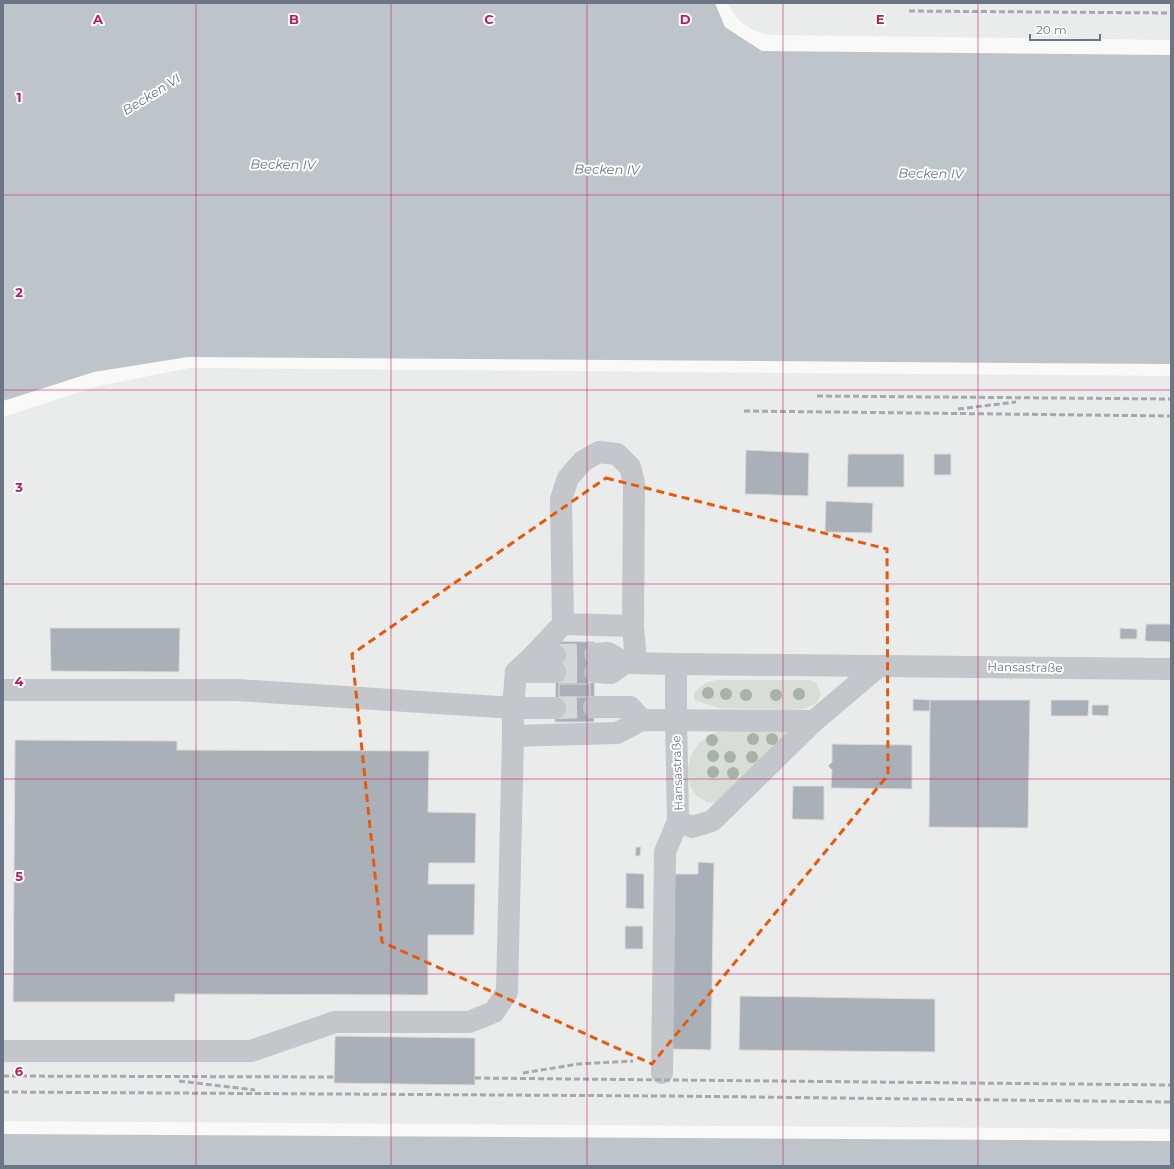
<svg xmlns="http://www.w3.org/2000/svg" width="1174" height="1169" viewBox="0 0 1174 1169" font-family="Montserrat,sans-serif">
  <rect width="100%" height="100%" fill="#f9f9f7"/>
  <g fill="#eaebeb">
    <path d="M727 3H1171V40L768 35 751 29 738 20Z"/>
    <path d="M190 368 1171 376V1129L3 1121V417L98 386Z"/>
  </g>
  <g fill="#d8ded7">
    <path d="M717 680H809L816 683 821 693C819 706 806 709 795 710L719 708 694 700V693L705 683Z"/>
    <path d="M722 730 789 731 716 803C686 802 681 768 696 747 702 739 713 733 722 730Z"/>
  </g>
  <g fill="#bdc5cb">
    <path d="M3 3H715L725 27 762 51 1171 55V364L188 357 94 372 3 401Z"/>
    <path d="M3 1134 1171 1141V1166H3Z"/>
  </g>
  <g fill="#aab0b8" stroke="#dbdbda">
    <path d="M746 450 809 453 808 496 745 494Z"/>
    <path d="M848 454H904V487H847Z"/>
    <rect x="934" y="454" width="17" height="21"/>
    <path d="M826 501 873 503 872 533 825 532Z"/>
    <path d="M1146 624H1171V642L1145 641Z"/>
    <path d="M50 628H180L179 672 51 671Z"/>
    <path d="M1120 628 1137 629V639H1120Z"/>
    <path d="M556 641 595 642 594 722H555Z"/>
    <rect x="559" y="684" width="31" height="13"/>
    <path d="M913 699 930 700V711H913Z"/>
    <path d="M930 700H1030L1028 828 929 827Z"/>
    <path d="M1051 700H1089L1088 716H1051Z"/>
    <path d="M1092 705H1109L1108 716 1092 715Z"/>
    <path d="M15 740 177 741V750L429 751 428 812 476 813 475 863H429L428 884H475L474 935H428V995L175 994V1002H13Z"/>
    <path d="M832 744 912 745V789L831 788 832 770 828 766 832 762Z"/>
    <path d="M793 786H824V820L792 819Z"/>
    <path d="M636 847H641L640 856H635Z"/>
    <path d="M698 862 714 863 711 1050 669 1049 672 874H698Z"/>
    <path d="M626 873 644 874V909L626 908Z"/>
    <rect x="625" y="926" width="18" height="23"/>
    <path d="M740 996 935 999V1052L739 1050Z"/>
    <path d="M335 1036 475 1038V1085L334 1083Z"/>
  </g>
  <g fill="none" stroke-linecap="round" stroke-linejoin="round">
    <g stroke="#d5d8db" stroke-width="22" stroke-dasharray="22 11" stroke-linecap="butt">
      <path d="M555 655 595 654"/>
      <path d="M555 672H595"/>
      <path d="M555 708 594 707"/>
    </g>
    <g stroke="#c3c6ca" stroke-width="22">
      <path d="M633 626 636 663"/>
      <path d="M595 654 608 653 625 663 676 664"/>
      <path d="M533 656 563 624 633 626 634 483 630 467 617 454 599 452 583 461 568 478 561 499 563 624"/>
      <path d="M516 672H555"/>
      <path d="M595 672 611 673 625 663"/>
      <path d="M3 690H237L513 708V736L507 992 494 1012 469 1022H335L251 1051H3"/>
      <path d="M594 707H630L642 720"/>
      <path d="M555 708H513L516 672 533 656 555 655"/>
      <path d="M513 736 617 733 642 720 814 721"/>
      <path d="M678 821 692 827 712 821 814 721 879 666"/>
      <path d="M662 1073 665 852 678 821 676 720V664L1171 669"/>
    </g>
    <g stroke="#a4a9af" stroke-width="3" stroke-dasharray="6 3" stroke-linecap="butt">
      <path d="M909 11 1171 13"/>
      <path d="M817 396 1171 399"/>
      <path d="M958 409 1016 402"/>
      <path d="M744 411 1171 416"/>
      <path d="M523 1073 578 1064 633 1061"/>
      <path d="M3 1076 334 1077"/>
      <path d="M475 1078 1171 1085"/>
      <path d="M179 1081 255 1090"/>
      <path d="M3 1092 668 1096 1171 1102"/>
    </g>
  </g>
  <g fill="#a8b3a7">
    <circle cx="708" cy="693" r="6"/>
    <circle cx="726" cy="694" r="6"/>
    <circle cx="799" cy="694" r="6"/>
    <circle cx="746" cy="695" r="6"/>
    <circle cx="776" cy="695" r="6"/>
    <circle cx="753" cy="739" r="6"/>
    <circle cx="772" cy="739" r="6"/>
    <circle cx="712" cy="740" r="6"/>
    <circle cx="713" cy="756" r="6"/>
    <circle cx="730" cy="757" r="6"/>
    <circle cx="752" cy="757" r="6"/>
    <circle cx="713" cy="772" r="6"/>
    <circle cx="733" cy="773" r="6"/>
  </g>
  <path fill="none" stroke="#e8590c" stroke-width="3" stroke-dasharray="8 5" stroke-linejoin="round" d="M606 478 887 549 888 775 652 1064 382 942 352 654Z"/>
  <path fill="none" stroke="#c2185b" stroke-width="1" stroke-opacity="0.55" d="M196 3V1166M391 3V1166M587 3V1166M783 3V1166M978 3V1166M3 195H1171M3 390H1171M3 584H1171M3 779H1171M3 974H1171"/>
  <g text-anchor="middle" dominant-baseline="central" stroke-width="4" stroke-linejoin="round" paint-order="stroke">
    <g font-size="12" fill="#6a7686" stroke="#fff">
      <text transform="translate(1025 667) rotate(1)">Hansastraße</text>
      <text transform="translate(677 773) rotate(-92)">Hansastraße</text>
    </g>
    <g font-size="13" font-style="italic" fill="#677681" stroke="#fff">
      <text transform="translate(151 94) rotate(-32)">Becken VI</text>
      <text transform="translate(283 164) rotate(1)">Becken IV</text>
      <text transform="translate(607 169) rotate(1)">Becken IV</text>
      <text transform="translate(931 173) rotate(1)">Becken IV</text>
    </g>
  </g>
  <g font-size="13" text-anchor="middle" font-weight="bold" fill="#c2185b" stroke="#fff" stroke-width="4" stroke-linejoin="round" paint-order="stroke">
    <text x="98" y="24">A</text>
    <text x="294" y="24">B</text>
    <text x="489" y="24">C</text>
    <text x="685" y="24">D</text>
    <text x="880" y="24">E</text>
    <text x="19" y="102">1</text>
    <text x="19" y="297">2</text>
    <text x="19" y="492">3</text>
    <text x="19" y="686">4</text>
    <text x="19" y="881">5</text>
    <text x="19" y="1076">6</text>
  </g>
  <rect width="1174" height="1169" fill="none" stroke="#6a7686" stroke-width="8"/>
  <path d="M1030 34v6h70v-6" fill="none" stroke="#6a7686" stroke-width="2"/>
  <text x="1036" y="34" font-size="12" fill="#6a7686" stroke="#ffffff" stroke-width="3" paint-order="stroke">20 m</text>
</svg>
